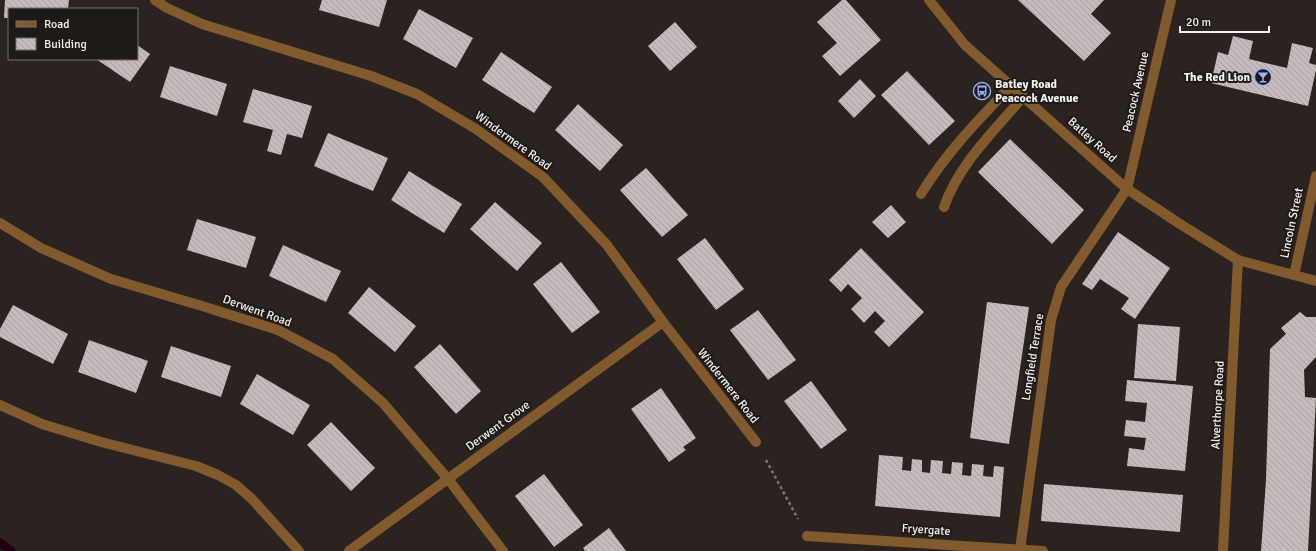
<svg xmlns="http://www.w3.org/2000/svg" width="1316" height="551" viewBox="0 0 1316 551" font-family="Signika,sans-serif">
  <defs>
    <pattern id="building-back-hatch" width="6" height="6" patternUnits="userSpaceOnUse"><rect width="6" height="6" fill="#c5bbbc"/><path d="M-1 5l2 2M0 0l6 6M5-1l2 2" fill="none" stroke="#a69e9f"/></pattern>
  </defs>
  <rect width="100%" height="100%" fill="#2a2320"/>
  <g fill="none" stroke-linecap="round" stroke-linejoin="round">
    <path stroke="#210012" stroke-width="9" d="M0 543 11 551"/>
  </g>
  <g fill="url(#building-back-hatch)">
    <path d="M5 0H69L68 9H9V18H4Z"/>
    <path d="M322 0H387L379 27 319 10Z"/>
    <path d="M842 0H846L881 40 840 76 822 56 837 43 817 22Z"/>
    <path d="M1018 0H1104L1091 14 1111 33 1084 61Z"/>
    <path d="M419 9 473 38 456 68 403 39Z"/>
    <path d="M675 22 697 47 670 71 648 46Z"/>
    <path d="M1233 36 1253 41 1249 59 1287 68 1292 43 1313 48 1309 63 1316 65V70L1308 106 1211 83 1218 52 1228 55Z"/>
    <path d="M137 45 150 54 130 82 96 59H137Z"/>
    <path d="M501 52 552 87 534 113 482 80Z"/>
    <path d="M170 66 227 84 217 116 160 97Z"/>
    <path d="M907 71 955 121 929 145 881 95Z"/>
    <path d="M860 79 876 96 854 118 838 101Z"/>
    <path d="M253 89 312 106 302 138 287 134 281 155 267 151 273 130 243 122Z"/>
    <path d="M578 104 623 145 600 171 555 130Z"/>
    <path d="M328 133 388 158 373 191 314 166Z"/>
    <path d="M1010 139 1084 210 1052 244 978 172Z"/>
    <path d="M646 168 688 215 662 237 620 190Z"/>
    <path d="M409 171 462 204 444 233 391 200Z"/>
    <path d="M495 202 542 243 517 271 470 229Z"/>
    <path d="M891 205 906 222 888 238 872 222Z"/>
    <path d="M197 219 256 237 246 268 187 250Z"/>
    <path d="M1118 232 1170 268 1135 319 1121 309 1129 298 1100 279 1092 290 1082 284Z"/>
    <path d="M705 238 744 289 716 310 677 259Z"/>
    <path d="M283 245 341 271 326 302 269 276Z"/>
    <path d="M861 248 924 312 889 347 874 332 885 321 875 311 864 323 851 309 862 298 848 284 841 292 829 280Z"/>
    <path d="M561 262 600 312 572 333 533 284Z"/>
    <path d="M369 287 416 326 395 352 348 313Z"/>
    <path d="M987 302 1029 307 1009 444 970 438Z"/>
    <path d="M13 305 68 334 53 364 0 337V329Z"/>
    <path d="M758 310 796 360 768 380 730 330Z"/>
    <path d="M1300 312 1306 317H1316V357L1304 370 1305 397 1316 398 1308 551H1261L1266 480 1270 349 1286 334 1281 328Z"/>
    <path d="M1138 324 1180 327 1176 381 1134 378Z"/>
    <path d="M89 340 148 361 136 393 78 372Z"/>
    <path d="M440 344 481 391 456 414 414 367Z"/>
    <path d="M171 346 231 366 221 397 161 377Z"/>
    <path d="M257 374 310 405 293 435 240 404Z"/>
    <path d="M1127 380 1193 386 1185 471 1127 466 1129 448 1144 450 1146 438 1124 436 1126 420 1145 422 1147 403 1125 401Z"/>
    <path d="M811 381 847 430 821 449 784 401Z"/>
    <path d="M661 388 696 438 683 447 686 450 669 462 631 409Z"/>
    <path d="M331 422 375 468 351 491 307 445Z"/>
    <path d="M879 455 903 457 902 470 911 471 912 459 922 460V472L930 473 931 460 943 461 942 473 951 474 952 462 963 463 962 475 971 476 972 464 984 465 983 476 993 477 994 466 1004 467 1000 517 875 506Z"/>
    <path d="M544 474 583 525 554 547 515 496Z"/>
    <path d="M1044 484 1183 495 1180 532 1041 521Z"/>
    <path d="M609 528 626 551H585L583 548Z"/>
  </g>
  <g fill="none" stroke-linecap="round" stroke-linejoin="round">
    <path stroke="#7d7775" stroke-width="2.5" stroke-dasharray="3 3" stroke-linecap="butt" d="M766 460 798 519"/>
    <g stroke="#815b2d" stroke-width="10">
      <path d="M155 0 167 8 202 24 371 76 417 94 476 129 543 177 607 245 663 322 756 442"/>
      <path d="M929 0 965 45 1127 189 1180 224 1238 260 1316 281"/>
      <path d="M921 194C946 153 978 120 1011 86"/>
      <path d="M944 207C959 164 994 131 1023 97"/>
      <path d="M0 223 41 248 111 279 202 306 278 330 333 359 383 403 448 479 503 551"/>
      <path d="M1294 275 1316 176"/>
      <path d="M0 405 42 424 101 442 196 466 218 475 236 485 252 499 299 551"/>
      <path d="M807 536 1043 551"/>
      <path d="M1020 550 1051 320 1061 287 1127 189 1171 0"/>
      <path d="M349 551 663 322"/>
      <path d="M1223 551 1238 260"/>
    </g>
  </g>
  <defs>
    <g id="bar-ring" transform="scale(0.9)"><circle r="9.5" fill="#201a17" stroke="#99b5fd" stroke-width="1.5"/><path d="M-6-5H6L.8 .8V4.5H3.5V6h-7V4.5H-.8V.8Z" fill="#99b5fd"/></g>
    <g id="bus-ring" transform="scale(0.9)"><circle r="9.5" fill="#201a17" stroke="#99b5fd" stroke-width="1.5"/><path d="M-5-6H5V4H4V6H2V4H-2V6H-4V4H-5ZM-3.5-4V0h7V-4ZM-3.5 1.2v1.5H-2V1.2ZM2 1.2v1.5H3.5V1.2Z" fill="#99b5fd"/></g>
  </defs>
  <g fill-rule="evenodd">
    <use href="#bar-ring" x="1263" y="77"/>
    <use href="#bus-ring" x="982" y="91"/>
  </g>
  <g text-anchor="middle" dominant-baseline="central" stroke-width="4" stroke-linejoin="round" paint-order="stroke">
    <g font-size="12" font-weight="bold" fill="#f4f0ee" stroke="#201a17" text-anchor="end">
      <text x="1250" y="77">The Red Lion</text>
      <text x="995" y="84" text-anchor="start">Batley Road<tspan x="995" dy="14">Peacock Avenue</tspan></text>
    </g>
    <g font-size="12" fill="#f4f0ee" stroke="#201a17">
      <text transform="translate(1136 92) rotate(-77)">Peacock Avenue</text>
      <text transform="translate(1092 140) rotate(42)">Batley Road</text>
      <text transform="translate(513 141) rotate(36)">Windermere Road</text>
      <text transform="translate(1292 223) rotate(-78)">Lincoln Street</text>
      <text transform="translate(257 311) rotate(20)">Derwent Road</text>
      <text transform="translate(1033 357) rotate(-81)">Longfield Terrace</text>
      <text transform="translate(728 386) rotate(52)">Windermere Road</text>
      <text transform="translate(1218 405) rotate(-87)">Alverthorpe Road</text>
      <text transform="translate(498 426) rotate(-36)">Derwent Grove</text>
      <text transform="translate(926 530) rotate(4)">Fryergate</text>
    </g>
  </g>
  <rect x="8" y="8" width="130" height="52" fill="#201a17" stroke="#75706d"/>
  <rect x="16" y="21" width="20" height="6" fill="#815b2d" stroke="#75706d"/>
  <text x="44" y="28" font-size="12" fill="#f4f0ee">Road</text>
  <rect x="16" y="38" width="20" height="12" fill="url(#building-back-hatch)" stroke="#75706d"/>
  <text x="44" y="48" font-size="12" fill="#f4f0ee">Building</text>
  <path d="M1180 26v6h89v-6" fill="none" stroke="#f4f0ee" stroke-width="2"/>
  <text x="1186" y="26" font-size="12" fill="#f4f0ee" stroke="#201a17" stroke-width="3" paint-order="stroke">20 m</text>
</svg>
